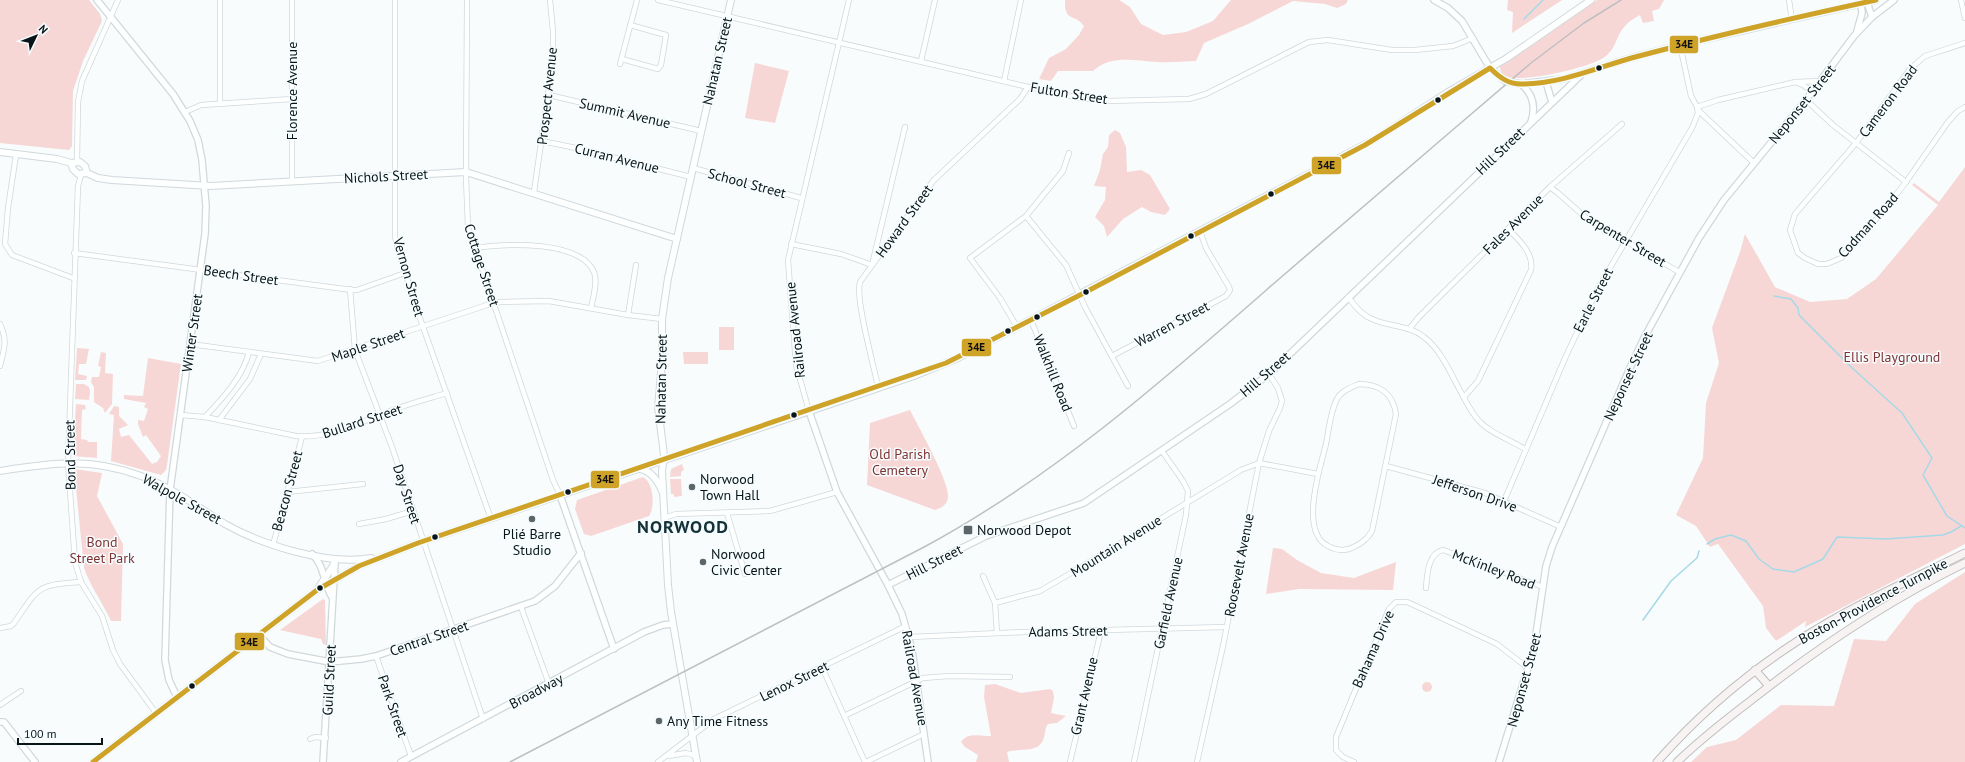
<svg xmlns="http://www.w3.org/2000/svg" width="1965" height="762" viewBox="0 0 1965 762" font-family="'PT Sans',sans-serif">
  <rect width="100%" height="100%" fill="#f8fcfd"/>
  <g fill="#f7d7d5">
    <path d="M0 0H89L100 14 102 21 83 61 73 91 72 146 69 150 0 143Z"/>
    <path d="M1065 0H1119L1130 7 1141 24 1163 35 1186 32 1213 21 1231 0H1348L1346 4 1337 8 1325 4 1293 1 1248 24 1204 43 1196 61C1183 61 1171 63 1158 62 1136 61 1111 54 1093 71H1058L1051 81 1039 79 1049 58 1066 49 1079 35 1084 26C1075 13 1064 23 1065 0Z"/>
    <path d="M1508 0H1562L1512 33 1513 12 1507 10Z"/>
    <path d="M1597 0H1664L1659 9 1652 11 1654 21 1643 23 1640 15C1635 18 1629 21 1625 26 1616 35 1617 47 1606 56 1594 67 1520 84 1505 76 1501 73 1500 70 1500 65L1507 62Z"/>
    <path d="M755 63 789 71 775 123 745 118Z"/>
    <path d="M1115 130 1120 133 1126 147 1127 172 1141 170 1150 175 1170 209 1165 215 1151 212 1142 207 1123 219 1107 237 1104 226 1095 217 1105 200 1106 187 1094 186 1100 170 1103 154 1108 147 1109 135Z"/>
    <path d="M1965 167V544L1805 627 1806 621 1776 641 1766 628 1763 606 1718 544 1710 547 1696 526 1676 515 1703 458 1706 403 1719 363 1712 328 1740 252 1745 234 1775 287 1810 302 1847 299 1876 279 1938 205 1912 185 1914 183 1939 202Z"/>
    <rect x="719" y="327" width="15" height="23"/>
    <path d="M77 348 89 349 86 364H79L78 374 87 376 86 380H75Z"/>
    <path d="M101 352 106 353 105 373 113 374 112 404 105 413 103 408 94 402V387L91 382 92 377H99L101 367 98 366Z"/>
    <path d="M683 352H708V364H684Z"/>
    <path d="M148 358 181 364 167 465 166 470 161 475 111 461 114 415 109 414 114 406 119 407V416L128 425 119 429 121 437 129 435 152 464 157 462 161 456 146 435 143 437 138 424V420L144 421 148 409 144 407 146 403 124 399V395L143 396Z"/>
    <path d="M76 384H84L89 387 90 392 89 400 75 399Z"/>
    <path d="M76 404 85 405 86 409 82 410 81 439 87 440 88 442H97V458L73 456Z"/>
    <path d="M910 410C918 426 951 484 948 498 947 505 941 508 935 510L867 485 870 423Z"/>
    <path d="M682 464 684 470 681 472V476L670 477 671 469Z"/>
    <path d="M74 469 102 473 97 496 123 544 121 621H111C103 603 90 586 84 568Z"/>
    <path d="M643 477C654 483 655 507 649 516L591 536 584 534 575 509 577 500Z"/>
    <path d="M670 479H681L682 496 674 497V494H671Z"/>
    <path d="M1273 548 1282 549 1297 560 1321 573 1354 578 1396 562 1393 590 1299 589 1266 594Z"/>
    <path d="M1965 572V762H1691L1707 747 1736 740 1781 705 1834 706 1854 639 1886 641 1915 604Z"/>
    <path d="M323 599 325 600 326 645 323 644 321 639 280 630Z"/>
    <circle cx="1427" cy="687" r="5"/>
    <path d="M995 684 1021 693 1050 689 1053 691 1054 698 1051 713 1066 716 1057 723 1048 724C1044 729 1046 736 1042 742 1036 753 1017 748 1007 752L1009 762H976L978 755 965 747 961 742C967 732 980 736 991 736L984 697 985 685Z"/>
  </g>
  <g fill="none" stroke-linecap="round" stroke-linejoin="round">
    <g stroke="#a6d9e7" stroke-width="1.5">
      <path d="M1524 19 1543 0"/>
      <path d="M1774 296 1791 299 1798 308 1799 315 1850 366 1902 413 1932 458 1923 475 1947 516 1965 528"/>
      <path d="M1707 544 1715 539 1731 535 1746 541 1759 559 1773 569 1794 572 1823 559 1837 537 1886 539 1943 535 1951 532 1961 526"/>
      <path d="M1643 620 1671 581 1697 558 1699 551"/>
    </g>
    <g stroke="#d1d8db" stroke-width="6">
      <g id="minor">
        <path d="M292 0V181"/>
        <path d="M395 0V237L400 256 416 307 491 519"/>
        <path d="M467 0 466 178 468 227 553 480 560 495"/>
        <path d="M658 0 1028 87 1080 98 1107 101 1189 99 1206 94 1309 42 1328 40 1392 50H1415L1453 46 1473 38"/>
        <path d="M1789 0 1792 20"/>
        <path d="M1961 0 1965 18"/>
        <path d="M1965 43 1925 56 1910 69 1856 143 1795 214 1790 230 1798 253 1805 258 1818 264H1827L1841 258 1880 215 1906 182 1948 122 1958 111 1965 107"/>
        <path d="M1680 45 1691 96 1700 112 1754 163"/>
        <path d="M622 59 658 69 661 65 666 35 630 25"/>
        <path d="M921 61 935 0"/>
        <path d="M620 64 637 0"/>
        <path d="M1004 81 1021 0"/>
        <path d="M1813 92 1803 85 1795 82 1821 81"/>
        <path d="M549 95 701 131"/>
        <path d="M1806 100 1833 125 1906 182"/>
        <path d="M220 103V0"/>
        <path d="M185 112 201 105 292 99"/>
        <path d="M542 141 576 148 691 177"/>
        <path d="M16 155 8 208 5 244 12 255 73 278"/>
        <path d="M77 161 78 102 82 81 118 0"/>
        <path d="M693 168 801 198"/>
        <path d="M81 175 78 186 68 462 75 562 81 582 102 616 113 650 120 664 156 713"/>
        <path d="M1550 187 1558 193 1585 217 1679 272"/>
        <path d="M534 192 553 59V31L550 0"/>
        <path d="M1026 216 1066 265 1085 307 1128 386"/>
        <path d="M791 244 841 254 872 265 905 127"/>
        <path d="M476 248C504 243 580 240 594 272 598 282 593 298 591 308"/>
        <path d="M74 253 352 290H357L405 273"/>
        <path d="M350 289 355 350 392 447 483 719"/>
        <path d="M1348 297C1355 306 1362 315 1372 319 1389 327 1409 325 1424 337 1446 353 1458 393 1475 416 1486 432 1509 439 1525 449"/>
        <path d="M628 315 636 265"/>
        <path d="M1031 320 1074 426"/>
        <path d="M0 324C8 341 4 349 0 366"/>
        <path d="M1017 327 1000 298 970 258 1026 216 1063 171 1069 153"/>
        <path d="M1409 329 1419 317 1550 187 1622 124"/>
        <path d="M190 344 318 361 487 305 500 302 549 301 628 315 662 319"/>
        <path d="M1112 356 1226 296 1230 290 1229 287 1206 248 1200 231"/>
        <path d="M1359 384C1379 384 1393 393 1396 414L1372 531C1366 541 1359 545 1349 549 1341 551 1335 550 1328 546 1299 532 1320 468 1326 444 1329 430 1330 412 1337 399 1341 391 1350 388 1359 384Z"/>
        <path d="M878 387C874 366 855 299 860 282L933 181 1020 99 1028 87"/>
        <path d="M1464 397 1478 381 1531 270C1534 253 1519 240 1508 229"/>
        <path d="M809 411 796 365 788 260 849 0"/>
        <path d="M180 415 205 417 296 436C328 439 359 423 388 412 407 404 427 399 447 393"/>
        <path d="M205 417C222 399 243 377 249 352"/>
        <path d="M219 420 250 379 261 354"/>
        <path d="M1386 466 1485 493 1561 527"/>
        <path d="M287 492 363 484"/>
        <path d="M1504 501 1566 356 1597 290 1692 128 1698 113 1697 107 1718 100 1795 82"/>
        <path d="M727 513 745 574"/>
        <path d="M664 518 676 514 770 511 837 492"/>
        <path d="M359 524 386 519 413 511"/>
        <path d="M273 545 302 437"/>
        <path d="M983 576 995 603"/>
        <path d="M1426 588C1427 575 1428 553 1443 550L1543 587"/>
        <path d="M521 607 549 684"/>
        <path d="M0 628 11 626 14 623C39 587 36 585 81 582"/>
        <path d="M997 633 995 603 1040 591 1066 576 1241 470 1259 463 1318 474"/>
        <path d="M909 637 1025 632 1226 627"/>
        <path d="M376 656 411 756"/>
        <path d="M822 667 865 762"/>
        <path d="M0 705 21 691"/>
        <path d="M844 716 923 678 949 676 1010 677"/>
        <path d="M310 739 315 737 326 738"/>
        <path d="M668 756 686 753 696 756"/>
        <path d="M658 762 714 719 906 626"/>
        <path d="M866 762 924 734"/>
        <path d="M1070 762 1101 631"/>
        <path d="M1134 762 1186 515 1188 491 1183 481 1162 451"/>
        <path d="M1197 762 1223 646 1259 463 1269 431 1280 408 1282 401 1278 388 1269 374"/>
        <path d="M1354 762 1343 757 1336 750V737L1389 609 1396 602H1407L1416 606 1497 644 1524 665 1530 667"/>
      </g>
    </g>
    <g stroke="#d1d8db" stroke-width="8">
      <g id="tertiary">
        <path d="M97 0 173 94 190 121 198 140 202 160 206 206 205 234 170 490 165 660 169 680 177 697"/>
        <path d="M1434 0 1448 8 1462 21 1490 68 1505 81 1521 84 1563 79 1634 57 1680 45 1876 0"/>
        <path d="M1867 2 1872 17"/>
        <path d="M1857 31 1862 13 1861 3"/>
        <path d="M1546 82 1552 102"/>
        <path d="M1521 84C1533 94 1536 107 1531 122"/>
        <path d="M809 411 837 492 888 585 902 614 912 650 928 762"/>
        <path d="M560 495 614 649"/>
        <path d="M312 554C325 566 323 583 332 597"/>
        <path d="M888 585 986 536 1084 503 1230 404 1269 374 1581 75"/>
        <path d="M259 635 270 647 288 654 330 662 361 659 376 656 535 601 555 586 581 553"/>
        <path d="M0 722H4L35 762"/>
        <path d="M323 762 335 563"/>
        <path d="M401 762 644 632 663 625 673 624"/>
        <path d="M1499 762 1534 648 1546 566 1552 547 1629 370 1644 338 1699 238 1724 200 1806 100 1854 36 1872 17 1894 0"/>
      </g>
    </g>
    <g stroke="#d1d8db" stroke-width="8">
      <g id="secondary">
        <path d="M0 152 57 159 71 163 80 162 85 166 87 173"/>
        <path d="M71 163 73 169 78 174 87 173 98 178 112 180 210 186 466 172 677 239"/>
        <path d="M640 469C651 471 658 481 662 491"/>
        <path d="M0 471C52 463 90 457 141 476 171 487 198 507 225 524 262 545 329 566 371 558"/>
        <path d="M317 590 333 566 335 559"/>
        <path d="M93 762 317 590 359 566 418 543 914 376 958 358 1375 139 1448 92 1507 58 1591 0"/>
        <path d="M697 762 671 612 668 585 662 471 664 455 658 407 662 362V319L668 278 731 0"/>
      </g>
    </g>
    <g stroke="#c2bcbc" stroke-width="9">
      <g id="primary">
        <path d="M1755 670 1769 686"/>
        <path d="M1657 762C1706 706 1763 660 1827 623 1871 597 1919 576 1965 553"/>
        <path d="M1677 762C1700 740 1724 721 1749 702 1817 648 1887 601 1965 563"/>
      </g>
    </g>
    <use href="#minor" stroke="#feffff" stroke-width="4.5"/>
    <use href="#tertiary" stroke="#feffff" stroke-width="5.5"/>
    <use href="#secondary" stroke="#feffff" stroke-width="6"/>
    <use href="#primary" stroke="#f7f3f3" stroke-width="7"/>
    <path stroke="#bdbfc0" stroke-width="1.5" d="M510 762 926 546C1057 475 1168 376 1279 279 1363 206 1447 135 1531 63L1584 23 1621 0"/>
    <g stroke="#f6fdff" stroke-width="8">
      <path id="bus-1" d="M93 762 317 590 359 566 418 543 946 363 1080 295 1365 145 1490 68C1499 77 1508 84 1521 84 1563 84 1600 66 1639 56 1718 35 1797 17 1876 0"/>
    </g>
    <use href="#bus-1" stroke="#cea328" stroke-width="5"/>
  </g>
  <g fill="#081417" stroke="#f6fdff" stroke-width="1.5">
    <circle cx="1599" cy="68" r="3.5"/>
    <circle cx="1438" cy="100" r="3.5"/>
    <circle cx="1271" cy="194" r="3.5"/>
    <circle cx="1191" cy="236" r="3.5"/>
    <circle cx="1086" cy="292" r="3.5"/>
    <circle cx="1037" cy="317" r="3.5"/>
    <circle cx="1008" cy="331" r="3.5"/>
    <circle cx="794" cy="415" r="3.5"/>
    <circle cx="568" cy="492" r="3.5"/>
    <circle cx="435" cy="537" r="3.5"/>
    <circle cx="320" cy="588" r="3.5"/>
    <circle cx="192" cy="686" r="3.5"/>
  </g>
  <g fill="#5c6568" stroke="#f6fdff" stroke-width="1.5">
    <circle cx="692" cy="487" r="4"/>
    <circle cx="532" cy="519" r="4"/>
    <rect x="963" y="525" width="10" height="10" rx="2"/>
    <circle cx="703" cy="562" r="4"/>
    <circle cx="659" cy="721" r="4"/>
  </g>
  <g text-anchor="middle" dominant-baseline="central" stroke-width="3" stroke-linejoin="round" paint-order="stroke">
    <g font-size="14" fill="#081417" stroke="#f6fdff">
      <text transform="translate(717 61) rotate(-77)">Nahatan Street</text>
      <text transform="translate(292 91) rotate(-90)">Florence Avenue</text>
      <text transform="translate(1069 93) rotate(9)">Fulton Street</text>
      <text transform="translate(547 96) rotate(-84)">Prospect Avenue</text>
      <text transform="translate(1888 101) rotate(-53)">Cameron Road</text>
      <text transform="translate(1802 104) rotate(-51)">Neponset Street</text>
      <text transform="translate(625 113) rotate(13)">Summit Avenue</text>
      <text transform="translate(1500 151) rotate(-44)">Hill Street</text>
      <text transform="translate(617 158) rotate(14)">Curran Avenue</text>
      <text transform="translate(386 176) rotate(-3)">Nichols Street</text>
      <text transform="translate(747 183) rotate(15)">School Street</text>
      <text transform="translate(904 221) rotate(-54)">Howard Street</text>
      <text transform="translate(1513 224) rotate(-45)">Fales Avenue</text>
      <text transform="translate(1868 225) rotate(-48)">Codman Road</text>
      <text transform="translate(1623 238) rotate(31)">Carpenter Street</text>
      <text transform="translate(482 265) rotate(72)">Cottage Street</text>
      <text transform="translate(241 275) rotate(8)">Beech Street</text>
      <text transform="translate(409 277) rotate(74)">Vernon Street</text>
      <text transform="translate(1593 300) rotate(-63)">Earle Street</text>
      <text transform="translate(1172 324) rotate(-28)">Warren Street</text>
      <text transform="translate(795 330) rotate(-96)">Railroad Avenue</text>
      <text transform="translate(192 333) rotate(-82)">Winter Street</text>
      <text transform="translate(368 345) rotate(-19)">Maple Street</text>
      <text transform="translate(1053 373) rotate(68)">Walkhill Road</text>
      <text transform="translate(1265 374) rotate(-41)">Hill Street</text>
      <text transform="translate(1628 376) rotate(-65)">Neponset Street</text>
      <text transform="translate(661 379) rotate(-89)">Nahatan Street</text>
      <text transform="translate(362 421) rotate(-18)">Bullard Street</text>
      <text transform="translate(70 455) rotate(-91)">Bond Street</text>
      <text transform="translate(287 491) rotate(-75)">Beacon Street</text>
      <text transform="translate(1475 493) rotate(19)">Jefferson Drive</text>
      <text transform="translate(407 494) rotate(72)">Day Street</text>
      <text transform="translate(182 499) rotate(29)">Walpole Street</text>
      <text transform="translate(1116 546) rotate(-32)">Mountain Avenue</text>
      <text transform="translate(934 562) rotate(-27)">Hill Street</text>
      <text transform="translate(1239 565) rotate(-79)">Roosevelt Avenue</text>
      <text transform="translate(1494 569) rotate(21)">McKinley Road</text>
      <text transform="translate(1873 601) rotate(-28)">Boston-Providence Turnpike</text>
      <text transform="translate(1168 603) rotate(-78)">Garfield Avenue</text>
      <text transform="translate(1068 631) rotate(-1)">Adams Street</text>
      <text transform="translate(429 638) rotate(-19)">Central Street</text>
      <text transform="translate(1373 649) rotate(-66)">Bahama Drive</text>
      <text transform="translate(915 678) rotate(80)">Railroad Avenue</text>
      <text transform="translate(329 680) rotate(-87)">Guild Street</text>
      <text transform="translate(1524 680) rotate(-75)">Neponset Street</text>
      <text transform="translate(794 681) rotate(-26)">Lenox Street</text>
      <text transform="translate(536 691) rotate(-28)">Broadway</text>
      <text transform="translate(1084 696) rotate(-77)">Grant Avenue</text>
      <text transform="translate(393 706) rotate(71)">Park Street</text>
    </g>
    <g font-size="14" fill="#7f3333" stroke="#f6fdff">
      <text x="1892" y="357">Ellis Playground</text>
      <text x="900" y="454">Old Parish<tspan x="900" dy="16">Cemetery</tspan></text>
      <text x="102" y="542">Bond<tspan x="102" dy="16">Street Park</tspan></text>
    </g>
    <g font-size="14" fill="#081417" stroke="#f6fdff" text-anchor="start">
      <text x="700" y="479">Norwood<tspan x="700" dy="16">Town Hall</tspan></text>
      <text x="977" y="530">Norwood Depot</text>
      <text x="532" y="534" text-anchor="middle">Plié Barre<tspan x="532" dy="16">Studio</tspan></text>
      <text x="711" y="554">Norwood<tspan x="711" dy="16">Civic Center</tspan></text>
      <text x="667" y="721">Any Time Fitness</text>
    </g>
    <g font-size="18" font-weight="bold" letter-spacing="1" fill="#153138" stroke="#f6fdff">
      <text x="683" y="526">NORWOOD</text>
    </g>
  </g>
  <g stroke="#f6fdff" stroke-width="1.5">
    <rect x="1669" y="35" width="30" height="19" rx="4" fill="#cea328"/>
    <rect x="1311" y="156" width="31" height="19" rx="4" fill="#cea328"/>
    <rect x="961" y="338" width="31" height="19" rx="4" fill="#cea328"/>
    <rect x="590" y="470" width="30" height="19" rx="4" fill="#cea328"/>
    <rect x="234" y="632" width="31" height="19" rx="4" fill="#cea328"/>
  </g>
  <g font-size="11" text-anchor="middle" font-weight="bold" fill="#111">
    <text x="1684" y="48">34E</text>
    <text x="1326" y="169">34E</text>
    <text x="976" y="351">34E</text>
    <text x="605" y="483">34E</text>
    <text x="249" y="646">34E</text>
  </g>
  <g transform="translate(36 36) rotate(47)" stroke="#f6fdff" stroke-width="3" paint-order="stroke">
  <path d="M0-3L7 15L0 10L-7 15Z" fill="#081417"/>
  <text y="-6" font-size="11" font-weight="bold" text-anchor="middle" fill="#081417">N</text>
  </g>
  <path d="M18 738v6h84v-6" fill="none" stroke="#081417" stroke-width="2"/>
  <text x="24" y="738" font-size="12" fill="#081417" stroke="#f6fdff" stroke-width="3" paint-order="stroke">100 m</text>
</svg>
